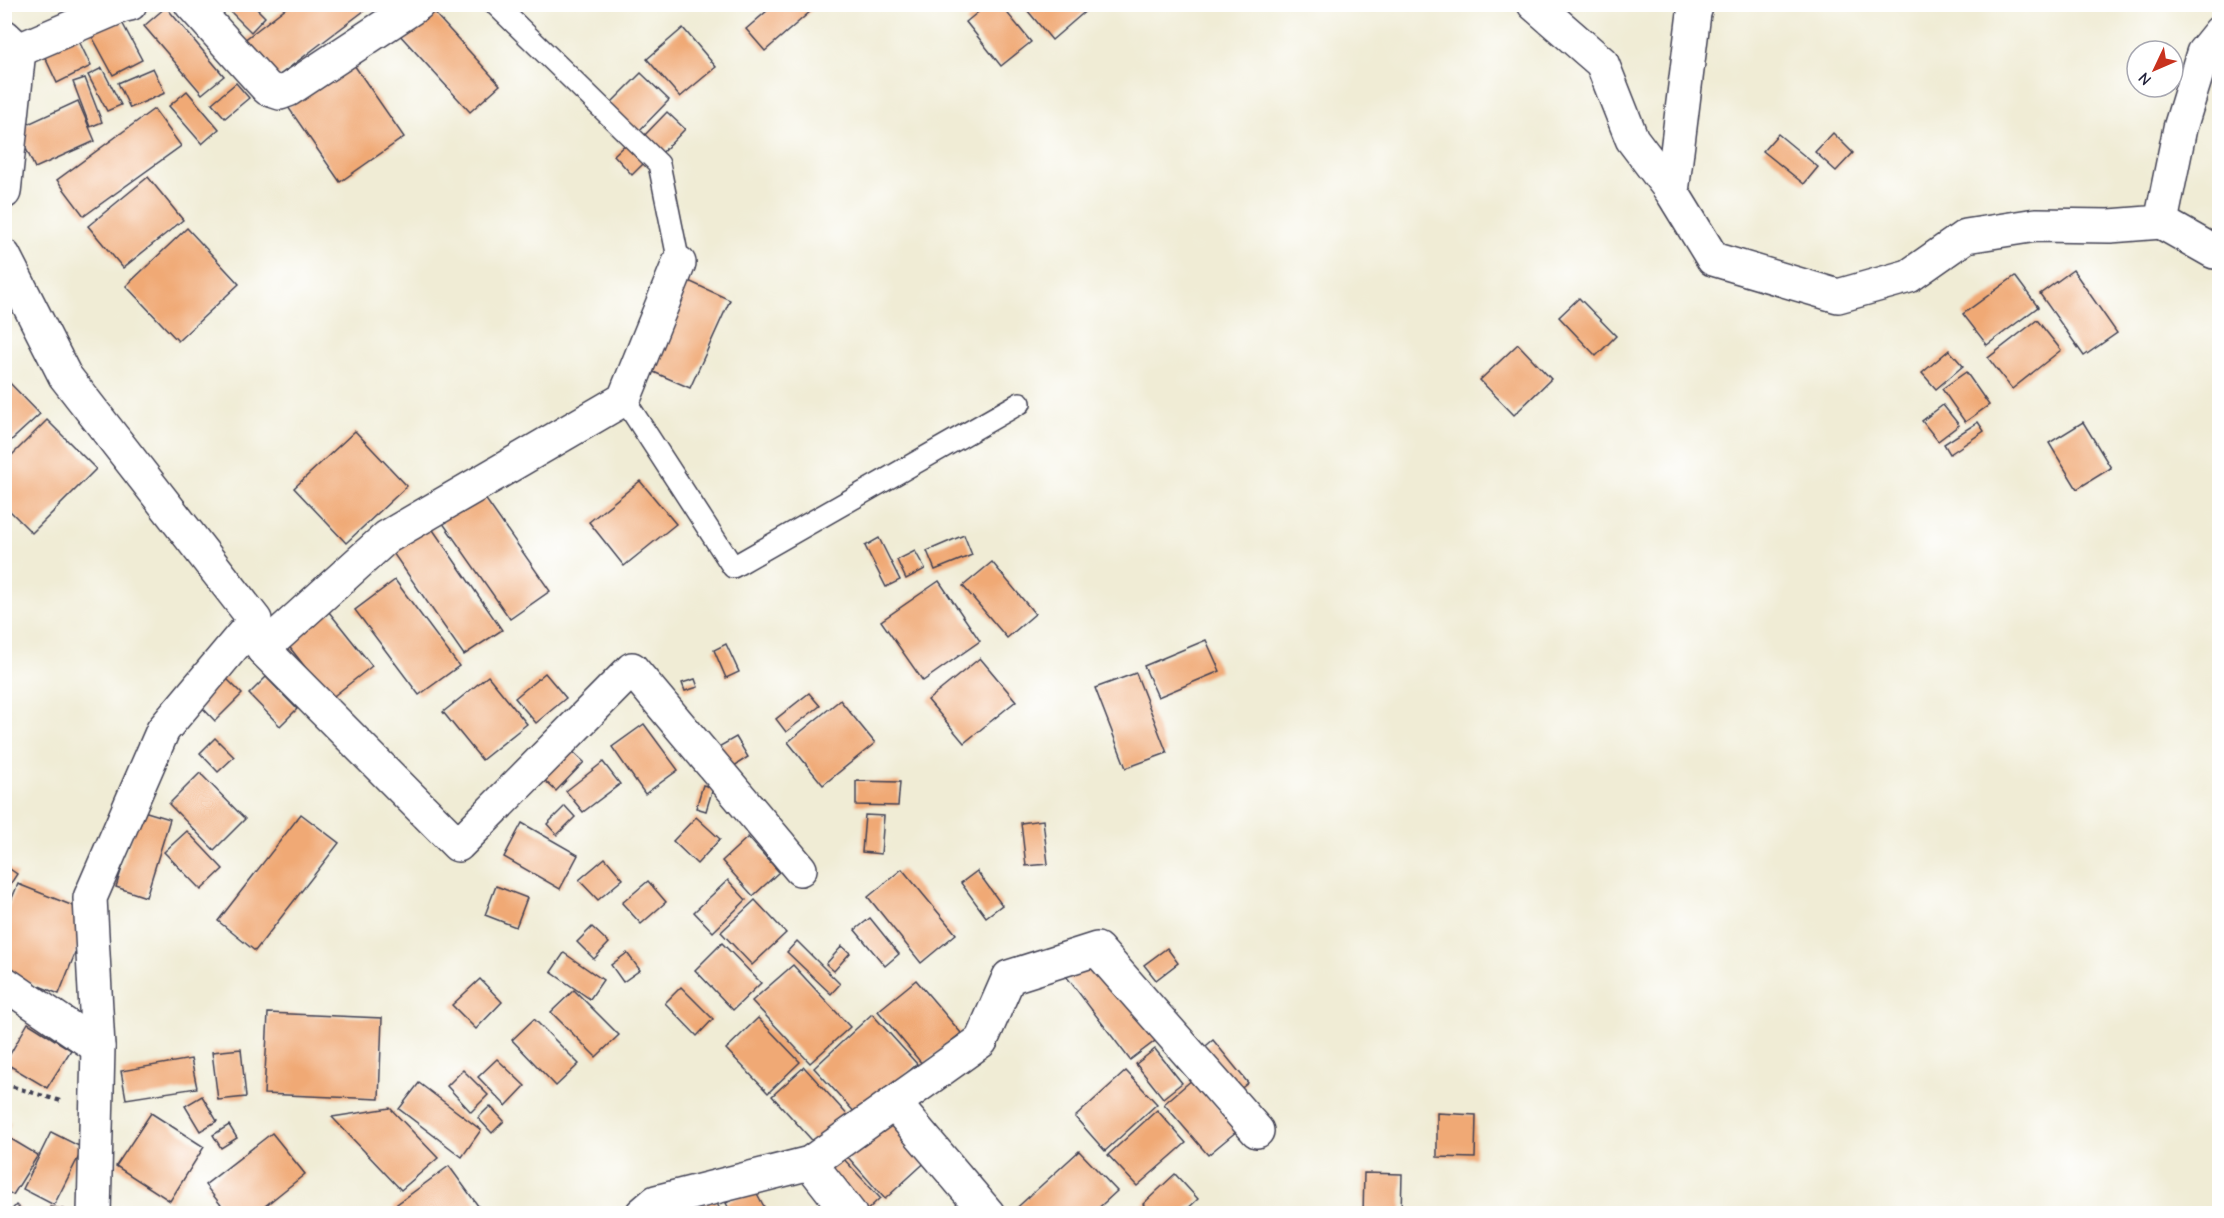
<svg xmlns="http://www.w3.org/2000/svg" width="2224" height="1218" viewBox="0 0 2224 1218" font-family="'Comic Neue',sans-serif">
  <rect width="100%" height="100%" fill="#fff"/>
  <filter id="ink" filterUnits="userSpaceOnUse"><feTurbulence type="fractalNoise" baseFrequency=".0167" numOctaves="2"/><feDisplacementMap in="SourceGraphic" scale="12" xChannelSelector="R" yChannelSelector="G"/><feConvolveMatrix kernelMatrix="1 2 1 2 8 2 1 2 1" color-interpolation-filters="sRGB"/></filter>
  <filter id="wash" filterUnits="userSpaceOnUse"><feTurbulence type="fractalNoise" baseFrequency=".008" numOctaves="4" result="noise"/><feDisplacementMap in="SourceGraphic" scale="24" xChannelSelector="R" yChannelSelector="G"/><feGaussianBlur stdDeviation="1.35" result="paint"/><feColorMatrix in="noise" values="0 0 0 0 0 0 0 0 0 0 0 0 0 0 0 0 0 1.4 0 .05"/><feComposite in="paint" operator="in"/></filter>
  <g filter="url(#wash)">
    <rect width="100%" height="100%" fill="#f0ecd5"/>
    <g id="blocks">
      <g fill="#f0a975">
        <path d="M223 4H252L265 17 251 32Z"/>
        <path d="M291 4H373L273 80 243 41Z"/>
        <path d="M775 4H819L765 51 746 29Z"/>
        <path d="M988 4H1000L1031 42 1001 66 966 22Z"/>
        <path d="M1022 4H1084L1088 9 1052 40Z"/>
        <path d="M428 6 500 85 470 112 398 33Z"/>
        <path d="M166 7 224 76 202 94 144 26Z"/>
        <path d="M117 13 142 60 113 75 88 29Z"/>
        <path d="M683 28 716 67 680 97 647 59Z"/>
        <path d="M76 35 91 66 57 83 42 51Z"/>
        <path d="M352 62 404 137 340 182 288 107Z"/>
        <path d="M102 68 121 105 107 111 88 75Z"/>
        <path d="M153 68 165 93 130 108 118 83Z"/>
        <path d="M641 73 669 100 637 133 609 105Z"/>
        <path d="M85 78 102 122 90 127 73 82Z"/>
        <path d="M236 83 249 98 225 118 212 103Z"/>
        <path d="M187 91 219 129 202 144 169 106Z"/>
        <path d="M78 101 95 141 35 168 17 129Z"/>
        <path d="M154 109 181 146 84 216 57 180Z"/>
        <path d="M667 112 685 129 660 155 642 138Z"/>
        <path d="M1833 133 1853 153 1836 171 1815 152Z"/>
        <path d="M1778 134 1818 167 1804 184 1763 151Z"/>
        <path d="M630 140 648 159 632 175 614 155Z"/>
        <path d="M148 177 183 220 123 268 88 226Z"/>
        <path d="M187 228 239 284 178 341 126 286Z"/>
        <path d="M2073 270 2117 333 2084 356 2040 294Z"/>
        <path d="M2015 276 2038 307 1987 345 1963 314Z"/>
        <path d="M680 277 730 300 690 388 640 366Z"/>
        <path d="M1579 298 1616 336 1596 356 1559 317Z"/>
        <path d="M2037 320 2061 350 2012 389 1988 358Z"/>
        <path d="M1518 344 1551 379 1514 415 1480 380Z"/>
        <path d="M1949 350 1963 366 1936 389 1922 373Z"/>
        <path d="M1966 372 1989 405 1965 422 1942 389Z"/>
        <path d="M4 377 40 414 4 447Z"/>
        <path d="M1943 405 1959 425 1938 441 1922 421Z"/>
        <path d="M47 420 96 469 32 533 4 505V463Z"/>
        <path d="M1978 422 1984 431 1950 454 1944 444Z"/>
        <path d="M2083 422 2111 468 2077 489 2049 443Z"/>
        <path d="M355 431 407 486 346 543 294 488Z"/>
        <path d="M640 481 676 524 624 566 589 522Z"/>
        <path d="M480 491 550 591 510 619 440 519Z"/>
        <path d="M429 524 502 630 464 655 391 550Z"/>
        <path d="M964 535 972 555 935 570 927 551Z"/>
        <path d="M879 538 900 580 886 587 865 546Z"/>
        <path d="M915 551 925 569 906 579 897 560Z"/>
        <path d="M992 562 1035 614 1007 638 963 586Z"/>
        <path d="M395 580 459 666 419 695 355 610Z"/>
        <path d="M939 581 980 641 923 681 881 621Z"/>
        <path d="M325 607 372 666 330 699 284 640Z"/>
        <path d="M1206 640 1220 671 1158 697 1144 666Z"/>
        <path d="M726 644 739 672 726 678 714 650Z"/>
        <path d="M980 658 1016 701 964 743 928 700Z"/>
        <path d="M545 673 566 698 536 723 515 698Z"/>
        <path d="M1136 673 1167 753 1126 768 1095 688Z"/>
        <path d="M224 676 242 694 215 721 197 702Z"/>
        <path d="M488 676 527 724 482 760 443 712Z"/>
        <path d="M266 677 297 709 280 726 249 694Z"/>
        <path d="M695 679 698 687 685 691 682 683Z"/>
        <path d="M809 693 820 706 786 732 776 719Z"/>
        <path d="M840 700 875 743 823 785 788 742Z"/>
        <path d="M644 724 678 770 645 794 612 747Z"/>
        <path d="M736 737 748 757 728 770 715 749Z"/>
        <path d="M215 738 234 757 218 772 200 753Z"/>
        <path d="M570 749 584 762 556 791 542 778Z"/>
        <path d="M603 762 620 784 583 812 566 791Z"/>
        <path d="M200 773 245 819 214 850 169 804Z"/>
        <path d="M856 781 900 782 898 806 856 805Z"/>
        <path d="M703 785 713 788 706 811 696 808Z"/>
        <path d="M565 806 575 817 557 835 547 824Z"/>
        <path d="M140 810 170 819 146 897 116 887Z"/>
        <path d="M301 814 339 843 255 951 218 921Z"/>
        <path d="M865 815 884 816 881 854 862 852Z"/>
        <path d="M696 817 720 839 697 864 673 841Z"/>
        <path d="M1043 820 1048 864 1026 866 1021 823Z"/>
        <path d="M522 823 578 855 560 889 504 857Z"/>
        <path d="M187 831 223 869 201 890 164 852Z"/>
        <path d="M748 837 779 872 753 896 722 861Z"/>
        <path d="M605 858 623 879 598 900 579 880Z"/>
        <path d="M4 865 17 874 4 894Z"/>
        <path d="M902 869 956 934 921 963 868 897Z"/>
        <path d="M977 871 1002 905 986 917 961 883Z"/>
        <path d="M728 880 746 900 713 932 694 912Z"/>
        <path d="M648 881 666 902 641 924 622 903Z"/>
        <path d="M18 884 91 913 59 994 4 972V917Z"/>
        <path d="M496 886 527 898 516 927 485 915Z"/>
        <path d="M755 900 786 933 752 965 721 932Z"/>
        <path d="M870 918 899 954 885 966 855 930Z"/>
        <path d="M592 927 609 943 594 959 577 942Z"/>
        <path d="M797 941 840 984 831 994 787 952Z"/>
        <path d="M722 943 761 983 733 1010 695 970Z"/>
        <path d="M842 946 850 953 834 971 826 964Z"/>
        <path d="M1167 948 1178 963 1156 980 1144 965Z"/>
        <path d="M564 953 603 980 590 999 551 972Z"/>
        <path d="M627 953 640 970 623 982 611 965Z"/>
        <path d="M1096 954 1159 1038 1130 1060 1066 976Z"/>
        <path d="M793 965 850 1027 810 1063 752 1001Z"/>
        <path d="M480 979 502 1002 476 1029 452 1005Z"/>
        <path d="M916 980 961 1033 923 1065 878 1011Z"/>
        <path d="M681 987 713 1019 697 1036 665 1003Z"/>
        <path d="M574 990 619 1035 596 1057 551 1012Z"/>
        <path d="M268 1013 382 1018 379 1099 264 1094Z"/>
        <path d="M872 1014 917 1064 859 1117 814 1068Z"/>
        <path d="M758 1018 800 1062 768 1093 726 1049Z"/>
        <path d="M534 1019 579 1064 556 1086 512 1040Z"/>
        <path d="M28 1023 71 1050 47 1088 5 1063Z"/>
        <path d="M1213 1040 1248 1083 1229 1098 1195 1055Z"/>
        <path d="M241 1049 246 1097 218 1100 212 1052Z"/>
        <path d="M1155 1049 1182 1083 1163 1098 1136 1064Z"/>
        <path d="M191 1059 197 1088 126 1099 121 1071Z"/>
        <path d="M497 1059 525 1086 506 1106 478 1077Z"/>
        <path d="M804 1067 851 1119 819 1148 772 1096Z"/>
        <path d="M463 1070 488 1095 471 1112 447 1086Z"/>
        <path d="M1126 1071 1157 1104 1105 1151 1075 1117Z"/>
        <path d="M1193 1079 1237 1131 1208 1155 1164 1104Z"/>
        <path d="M419 1083 481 1130 462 1157 399 1109Z"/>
        <path d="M202 1096 217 1121 200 1131 185 1106Z"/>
        <path d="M490 1106 504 1121 492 1133 478 1118Z"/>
        <path d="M390 1108 438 1158 401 1190 332 1117Z"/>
        <path d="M1157 1110 1186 1143 1137 1186 1108 1155Z"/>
        <path d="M151 1113 204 1147 170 1201 116 1166Z"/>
        <path d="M1437 1113 1476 1115 1475 1158 1437 1157Z"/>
        <path d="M892 1114 931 1157 885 1199 847 1156Z"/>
        <path d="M4 1119 11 1123 4 1134Z"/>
        <path d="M229 1125 237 1138 221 1148 213 1135Z"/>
        <path d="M51 1132 83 1148 54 1205 23 1189Z"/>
        <path d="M272 1133 305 1174 255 1214H228L205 1185Z"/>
        <path d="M6 1136 38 1155 13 1195 4 1190V1139Z"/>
        <path d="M1079 1151 1117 1191 1092 1214H1010Z"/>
        <path d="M841 1156 880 1198 863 1214 822 1173Z"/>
        <path d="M449 1166 484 1214H398L393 1207Z"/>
        <path d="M1364 1173 1402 1174 1401 1214H1363Z"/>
        <path d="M1175 1174 1198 1199 1182 1214H1152L1143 1204Z"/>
        <path d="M754 1188 768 1214H732L726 1203Z"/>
        <path d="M715 1199 722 1214H694L692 1210Z"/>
        <path d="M16 1205 25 1214H8Z"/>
        <path d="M50 1207 73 1211 72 1214H49Z"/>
      </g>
    </g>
  </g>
  <g filter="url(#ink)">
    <use href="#blocks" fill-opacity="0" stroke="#414052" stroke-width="1.5"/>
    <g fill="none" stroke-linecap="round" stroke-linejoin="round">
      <g stroke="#414052" stroke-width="24">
        <g id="lane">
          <path d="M495 4 659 164 679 263"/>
          <path d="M624 399 733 567 1020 403"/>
        </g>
      </g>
      <g stroke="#414052" stroke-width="36">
        <g id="street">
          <path d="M191 4 268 89 280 93 288 90 418 4"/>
          <path d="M1534 4 1602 63 1632 139 1672 192"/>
          <path d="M1697 4 1694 13 1672 192 1713 259 1838 296 1909 276 1966 236 2036 225 2110 226 2161 222 2180 128 2203 53 2220 32"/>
          <path d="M4 36 19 50 121 6 130 4"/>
          <path d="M4 192 19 50"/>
          <path d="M2161 222 2214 252 2220 251"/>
          <path d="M4 256 65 376 255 620 163 730 90 898 98 1047 94 1214"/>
          <path d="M257 628 263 649 387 537 624 399 679 263"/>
          <path d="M263 649 458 845 632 669 800 869"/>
          <path d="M4 983 98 1047"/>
          <path d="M894 1103 988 1214"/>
          <path d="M810 1163 850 1214"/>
          <path d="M642 1214 656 1202 810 1163 981 1041 1009 977 1097 949 1257 1131"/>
        </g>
      </g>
      <path stroke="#414052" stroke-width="4" stroke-dasharray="4.5 4.5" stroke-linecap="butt" d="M4 1084 64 1102"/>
      <use href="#lane" stroke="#fff" stroke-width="21"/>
      <use href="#street" stroke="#fff" stroke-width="33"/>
    </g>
  </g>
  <rect width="2224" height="1218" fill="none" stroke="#fff" stroke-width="24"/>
  <g transform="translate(2155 69) rotate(226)"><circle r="28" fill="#ffffff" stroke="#a7a7b1" stroke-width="1.5"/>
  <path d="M0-4.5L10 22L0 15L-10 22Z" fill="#c8321e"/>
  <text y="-9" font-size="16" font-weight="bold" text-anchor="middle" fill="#22223b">N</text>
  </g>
</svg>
